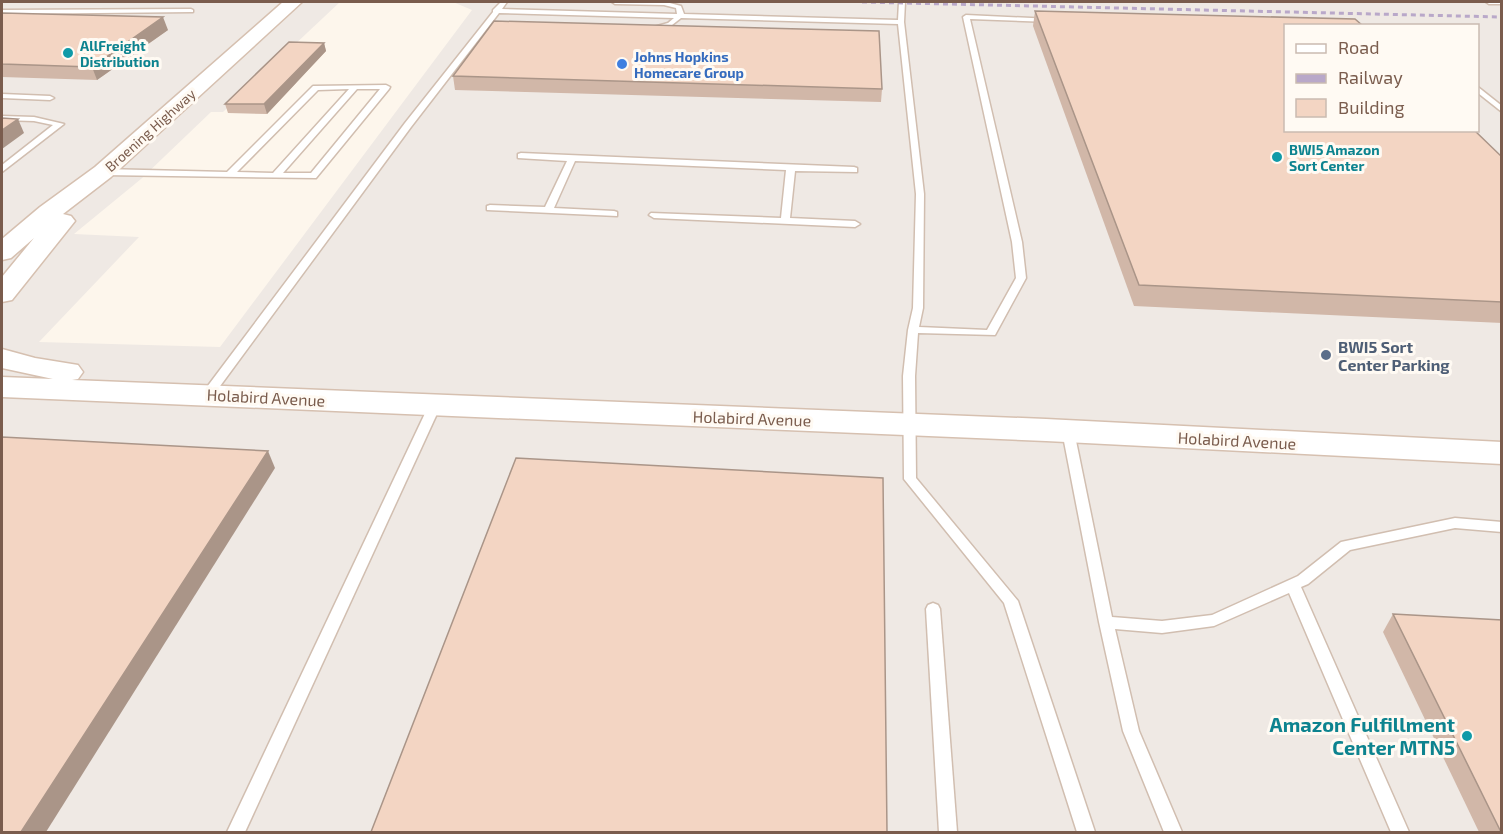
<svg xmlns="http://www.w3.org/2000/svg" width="1503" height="834" viewBox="0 0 1503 834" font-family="'Exo 2',sans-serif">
  <rect width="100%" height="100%" fill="#fdf6ec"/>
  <path fill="#efe9e4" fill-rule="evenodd" d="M2 2H340L223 112H211L141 179 74 234 139 237 39 342 220 347 472 10 453 2H436H1501V832H2ZM1286 26H1478V130H1286Z"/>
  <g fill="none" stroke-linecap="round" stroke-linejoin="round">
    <g stroke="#d1beb0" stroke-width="3">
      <g id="lane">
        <path d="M501 2H507L502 9 677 14 676 8 664 5 615 4 612 2H666L681 6 684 14 898 20 899 2H905L904 22 924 194 923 308 919 327 987 330 1016 278 1012 242 963 17 966 15 1052 19 1053 20 1050 22 970 19 1022 242 1026 278 995 335 918 333 915 376 916 478 1018 601 1095 832H1077L1004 603 904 479 903 376 908 330 913 308 916 194 898 24 681 18 672 25 652 31 650 30V28L668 23 674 18 499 13 411 127 212 397H204L202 394 204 391 405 123 493 12V10Z"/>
        <path d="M1486 2H1502V4H1489Z"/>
        <path d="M191 9 193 10V12L2 14V10Z"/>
        <path d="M386 85 390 87 389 89 316 178 103 175 99 172 103 169 227 172 313 86ZM349 89 273 173 237 172 318 90ZM357 89H380L311 173H283Z"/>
        <path d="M1478 87 1502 106V112L1478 93Z"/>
        <path d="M2 94 50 96 54 98 50 100 2 98Z"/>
        <path d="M2 116 34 117 64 124 2 172V165L53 125 34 121 2 120Z"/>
        <path d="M521 153 854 167 857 168V172L795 171 790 218 855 221 860 224 855 227 654 218 649 215 651 213 781 218 786 170 575 161 554 208 614 211 617 212V216L487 210V206L490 205 545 207 567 161 518 158V154Z"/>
        <path d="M435 401 441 405 245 832H227L429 405Z"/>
        <path d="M1068 427 1074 431 1112 617 1162 621 1212 615 1298 576 1341 542 1455 518 1502 522V532L1455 528 1350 550 1308 584 1301 587 1409 832H1391L1289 593 1214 626 1162 633 1115 629 1139 731 1182 832H1164L1123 731 1099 622 1062 431Z"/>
        <path d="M933 603 938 605 940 609 957 832H939L926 609 928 605Z"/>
      </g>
    </g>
    <g stroke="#d6c0b0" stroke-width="3">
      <g id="secondary">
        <path d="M283 2H302L111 177 63 214 71 216 75 221 12 300 2 302V277L34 238 11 258 2 260V239L40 207 95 167Z"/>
        <path d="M2 349 35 358 78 365 83 372 78 379 72 380 1046 419 1502 442V464L1046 441 2 397V377L53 379 2 368Z"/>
      </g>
    </g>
    <use href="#lane" fill="#fff" fill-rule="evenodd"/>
    <use href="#secondary" fill="#fff" fill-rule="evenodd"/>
    <path stroke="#b9a8c9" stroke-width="3" stroke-dasharray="5 4" stroke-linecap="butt" d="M862 2 1502 17"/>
  </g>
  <g fill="#d1b7a8">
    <path d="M1035 11 1502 157V323L1134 306 1033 26Z"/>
    <path d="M2 13 168 30 97 80 2 77Z"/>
    <path d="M324 43 326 51 267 114 228 113 225 104Z"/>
    <path d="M453 76 882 89 881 102 455 90Z"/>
    <path d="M1393 614 1502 832H1479L1383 632Z"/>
  </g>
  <g fill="#aa9588">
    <path d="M163 17 168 30 97 80 92 67Z"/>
    <path d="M324 43 326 51 267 114 264 104Z"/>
    <path d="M18 119 24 133 2 149V130Z"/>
    <path d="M268 451 275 468 46 832H21Z"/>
  </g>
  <g fill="#f3d5c3" stroke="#aa9588" stroke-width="1.5">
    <path d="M1035 11 1355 19 1363 26H1286V130H1474L1502 157V302L1139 285Z"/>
    <path d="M2 13 163 17 92 67 2 64Z"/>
    <path d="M494 21 879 31 882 89 453 76Z"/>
    <path d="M289 42 324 43 264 104H225Z"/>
    <path d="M2 118 18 119 2 130Z"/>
    <path d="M2 437 268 451 21 832H2Z"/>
    <path d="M516 458 883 478 887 832H371Z"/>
    <path d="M1393 614 1502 620V832H1501Z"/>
  </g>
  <g fill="#0f9aa8" stroke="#fffaf3" stroke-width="2">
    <circle cx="68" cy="53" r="6"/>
    <circle cx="1277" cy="157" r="6"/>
    <circle cx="1467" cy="736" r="6"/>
  </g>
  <circle fill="#3f7fe0" stroke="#fffaf3" stroke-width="2" cx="622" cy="64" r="6"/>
  <circle fill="#5c6f8a" stroke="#fffaf3" stroke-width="2" cx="1326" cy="355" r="6"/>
  <g text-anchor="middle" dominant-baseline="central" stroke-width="6" stroke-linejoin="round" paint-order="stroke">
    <g font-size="14" font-weight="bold" fill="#0d838f" stroke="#fffaf3" text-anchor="start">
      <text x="80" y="45">AllFreight<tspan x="80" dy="16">Distribution</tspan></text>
      <text x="1289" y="149">BWI5 Amazon<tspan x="1289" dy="16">Sort Center</tspan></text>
    </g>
    <g font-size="14" font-weight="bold" fill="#366cbe" stroke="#fffaf3" text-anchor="start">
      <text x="634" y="56">Johns Hopkins<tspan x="634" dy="16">Homecare Group</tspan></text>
    </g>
    <g font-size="14" fill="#7a5c4d" stroke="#fffaf3">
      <text transform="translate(150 130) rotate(-42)">Broening Highway</text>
    </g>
    <g font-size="16" font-weight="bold" fill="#4e5e75" stroke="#fffaf3" text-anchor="start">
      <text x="1338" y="346">BWI5 Sort<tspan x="1338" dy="18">Center Parking</tspan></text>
    </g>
    <g font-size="16" fill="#7a5c4d" stroke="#fffaf3">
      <text transform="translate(266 397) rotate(3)">Holabird Avenue</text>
      <text transform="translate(752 418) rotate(2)">Holabird Avenue</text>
      <text transform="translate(1237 440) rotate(3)">Holabird Avenue</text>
    </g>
    <g font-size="20" font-weight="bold" fill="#0d838f" stroke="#fffaf3" text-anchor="end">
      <text x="1455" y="724">Amazon Fulfillment<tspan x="1455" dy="23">Center MTN5</tspan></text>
    </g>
  </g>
  <rect width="1503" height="834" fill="none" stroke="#7a5c4d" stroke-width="6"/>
  <rect x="1284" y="24" width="195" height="108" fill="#fffaf3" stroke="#cabbb1" stroke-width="1.5"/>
  <rect x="1296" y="44" width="30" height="9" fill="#ffffff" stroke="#cabbb1" stroke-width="1.5"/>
  <text x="1338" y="54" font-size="18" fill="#7a5c4d">Road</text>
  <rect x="1296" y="74" width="30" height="9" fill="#b9a8c9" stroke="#cabbb1" stroke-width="1.5"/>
  <text x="1338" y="84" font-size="18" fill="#7a5c4d">Railway</text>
  <rect x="1296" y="99" width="30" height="18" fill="#f3d5c3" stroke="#cabbb1" stroke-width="1.5"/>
  <text x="1338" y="114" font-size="18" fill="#7a5c4d">Building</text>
</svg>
